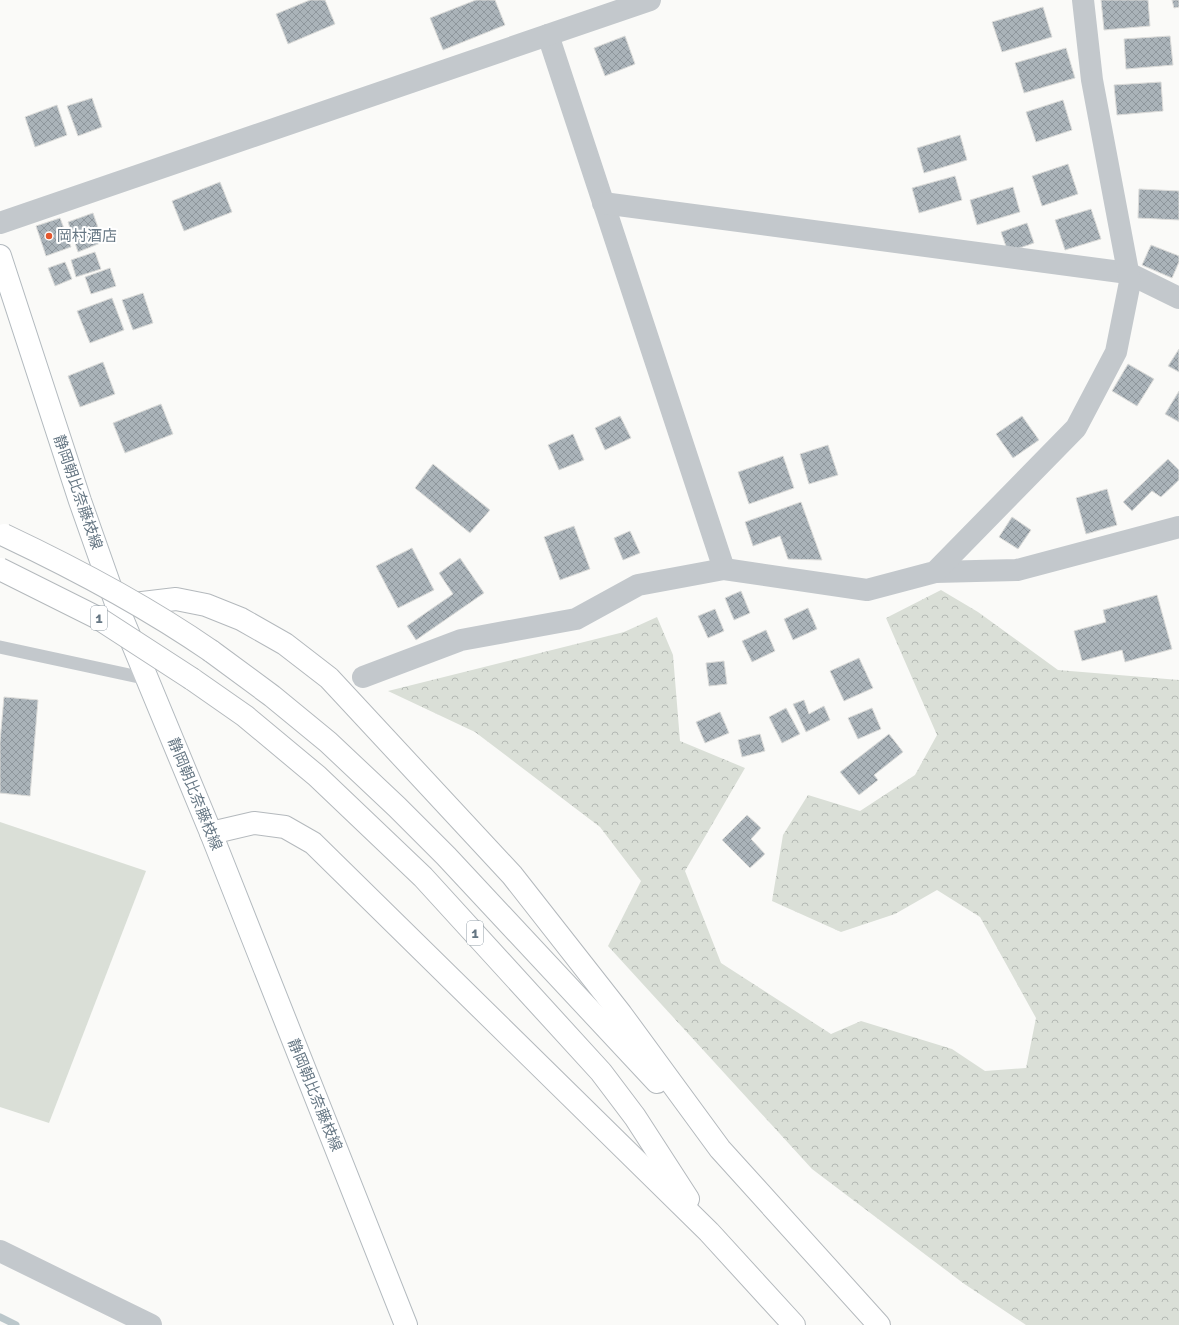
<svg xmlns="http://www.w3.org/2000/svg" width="1179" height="1325" viewBox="0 0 1179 1325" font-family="Signika,'Noto Sans JP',sans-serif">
  <defs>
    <pattern id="forest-crowns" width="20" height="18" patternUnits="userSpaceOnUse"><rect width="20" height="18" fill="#dadfd7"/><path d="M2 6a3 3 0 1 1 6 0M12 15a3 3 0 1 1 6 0" fill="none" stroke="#b4b9b4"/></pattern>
    <pattern id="building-cross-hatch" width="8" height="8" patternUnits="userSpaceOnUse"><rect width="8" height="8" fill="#aab3b9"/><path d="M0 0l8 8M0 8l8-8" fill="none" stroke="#8e969c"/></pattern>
  </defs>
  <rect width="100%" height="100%" fill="#fafaf8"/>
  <path fill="url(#forest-crowns)" d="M941 590 978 612 1058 670 1179 680V1325H1026L963 1283 812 1169 608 946 641 881 600 827 475 732 388 691 624 632 657 617 673 655 680 741 745 768 685 871 721 963 831 1034 861 1021 952 1049 985 1071 1026 1068 1036 1018 980 917 937 890 895 914 841 932 772 901 783 835 808 795 860 811 915 775 937 735 886 618Z"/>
  <path fill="#dadfd7" d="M0 822 146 871 49 1123 0 1107Z"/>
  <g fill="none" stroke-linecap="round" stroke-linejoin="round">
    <path stroke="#bbc7cb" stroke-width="7" d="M0 1317 16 1325"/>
  </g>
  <g fill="url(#building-cross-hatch)" stroke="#dcdcda">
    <path d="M310 0H325L335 24 288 44 276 14Z"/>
    <path d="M476 0H495L505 25 443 50 430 18Z"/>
    <path d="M1101 0H1148L1150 26 1104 30Z"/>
    <path d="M1172 0H1179V7L1174 8Z"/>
    <path d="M1043 7 1052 37 1002 52 992 22Z"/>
    <path d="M625 36 635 64 605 76 594 48Z"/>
    <path d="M1170 36 1173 65 1126 69 1124 39Z"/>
    <path d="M1066 48 1075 78 1024 93 1015 63Z"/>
    <path d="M1161 82 1163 111 1117 115 1114 85Z"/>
    <path d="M92 98 102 127 78 136 67 106Z"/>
    <path d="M1063 100 1072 130 1036 142 1026 112Z"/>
    <path d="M57 105 67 135 35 147 25 117Z"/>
    <path d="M960 135 967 160 924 173 917 148Z"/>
    <path d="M1068 164 1078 194 1042 206 1032 176Z"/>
    <path d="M955 176 962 200 919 213 912 188Z"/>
    <path d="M220 182 232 212 184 231 172 201Z"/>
    <path d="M1013 187 1020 212 977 225 970 200Z"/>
    <path d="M1139 189 1179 191V220L1138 218Z"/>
    <path d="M1091 209 1101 239 1065 250 1055 220Z"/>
    <path d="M93 213 103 242 78 252 68 222Z"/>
    <path d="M60 218 71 247 46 256 36 226Z"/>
    <path d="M1027 223 1034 243 1008 252 1001 232Z"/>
    <path d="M1151 245 1179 256V262L1172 278 1142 265Z"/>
    <path d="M95 252 101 269 76 277 71 260Z"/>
    <path d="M65 262 72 279 55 286 48 268Z"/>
    <path d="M110 268 116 286 91 294 85 277Z"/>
    <path d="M143 293 153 323 133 330 122 300Z"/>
    <path d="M112 298 124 330 90 343 77 311Z"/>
    <path d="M1179 349V372L1168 366Z"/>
    <path d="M103 362 115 394 80 407 68 376Z"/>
    <path d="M1128 364 1154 379 1137 406 1112 391Z"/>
    <path d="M1179 391V422L1165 414Z"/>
    <path d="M161 404 173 434 125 453 113 423Z"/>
    <path d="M620 416 631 438 605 450 595 428Z"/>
    <path d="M1022 416 1039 440 1013 458 996 434Z"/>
    <path d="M573 434 584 460 559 470 548 445Z"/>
    <path d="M828 445 838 475 809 484 800 454Z"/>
    <path d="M783 456 794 488 749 504 738 472Z"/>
    <path d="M1168 459 1179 470V480L1161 497 1152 491 1132 511 1123 502Z"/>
    <path d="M433 464 490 510 470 533 415 488Z"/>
    <path d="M1107 489 1117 525 1086 534 1076 498Z"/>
    <path d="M801 502 822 560 788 559 780 536 753 546 745 522Z"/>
    <path d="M1012 517 1031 530 1018 549 999 537Z"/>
    <path d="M574 526 590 569 560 580 544 537Z"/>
    <path d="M630 531 640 553 623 560 614 538Z"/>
    <path d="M412 548 434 590 398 608 376 566Z"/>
    <path d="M460 558 484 593 416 640 407 626 453 594 439 573Z"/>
    <path d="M741 591 750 613 734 620 725 598Z"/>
    <path d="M1157 595 1172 649 1125 662 1122 650 1082 661 1074 631 1106 622 1103 610Z"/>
    <path d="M808 608 817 629 793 640 784 619Z"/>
    <path d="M715 609 724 631 708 638 698 616Z"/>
    <path d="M766 630 775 651 752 662 742 641Z"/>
    <path d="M859 658 873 688 844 701 830 671Z"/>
    <path d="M724 661 727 684 709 686 706 663Z"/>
    <path d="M4 697 38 700 30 796 0 793V742Z"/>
    <path d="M804 700 809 714 824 706 830 720 806 732 793 704Z"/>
    <path d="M786 708 800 734 782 743 769 717Z"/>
    <path d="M872 708 881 729 858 739 848 718Z"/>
    <path d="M720 712 729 733 705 743 696 722Z"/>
    <path d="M760 734 765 751 742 757 738 740Z"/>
    <path d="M889 734 903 752 874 775 878 780 859 795 840 772Z"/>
    <path d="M747 815 761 828 751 839 765 854 750 868 722 840Z"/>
  </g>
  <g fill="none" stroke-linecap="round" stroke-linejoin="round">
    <g stroke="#b3babf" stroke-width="24">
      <path id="secondary" d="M0 256 80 501 117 606 211 833 406 1325"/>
    </g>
    <g stroke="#b4b9bd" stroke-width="24">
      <g id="motorway">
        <path d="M117 606 176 599 206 605 241 619 285 644 329 678 512 875 621 1014 720 1149 879 1325"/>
        <path d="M211 651 272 696 328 742 397 807 446 856 657 1082"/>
        <path d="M192 679 245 716 317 776 423 877 601 1072 635 1117 688 1199"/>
        <path d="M211 833 254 823 285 827 313 843 709 1232 794 1325"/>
      </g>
    </g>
    <path stroke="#c3c8cc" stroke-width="13" d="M0 647 148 679"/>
    <g stroke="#c3c8cc" stroke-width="22">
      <path d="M548 35 724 569"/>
      <path d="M603 203 1128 273 1179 298"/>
      <path d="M0 223 650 0"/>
      <path d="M935 572 1017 570 1179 527"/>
      <path d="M363 677 461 640 576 619 638 585 724 569 867 590 935 572 1076 428 1116 352 1130 282 1092 80 1083 0"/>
      <path d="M0 1251 151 1325"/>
    </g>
    <use href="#secondary" stroke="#fff" stroke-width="22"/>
    <use href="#motorway" stroke="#fff" stroke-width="22"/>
    <g stroke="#b4b9bd" stroke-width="24" stroke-linecap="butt">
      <g id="motorway-bridge">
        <path d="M4 535C76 569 146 606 211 651"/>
        <path d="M0 569 98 618 192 679"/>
      </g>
    </g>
    <use href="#motorway-bridge" stroke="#fff" stroke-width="22"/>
  </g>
  <circle fill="#e4572e" stroke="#fff" stroke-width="1.5" cx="49" cy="236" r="4"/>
  <g text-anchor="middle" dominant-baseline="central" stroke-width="4" stroke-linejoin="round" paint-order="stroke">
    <g fill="#fff" stroke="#939fa8" stroke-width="1">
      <rect x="91" y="606" width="16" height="24" rx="3"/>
      <rect x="467" y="921" width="16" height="24" rx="3"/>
    </g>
    <g font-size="14" font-weight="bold" fill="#657683">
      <text x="99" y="618">1</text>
      <text x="475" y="933">1</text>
    </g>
    <g font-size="15" fill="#657683" stroke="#fff" text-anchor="start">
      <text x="57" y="236">岡村酒店</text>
    </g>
    <g font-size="15" fill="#657683" stroke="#fff">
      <text transform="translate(78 492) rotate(71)">静岡朝比奈藤枝線</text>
      <text transform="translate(195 794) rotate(68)">静岡朝比奈藤枝線</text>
      <text transform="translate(315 1095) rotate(68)">静岡朝比奈藤枝線</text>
    </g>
  </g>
</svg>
